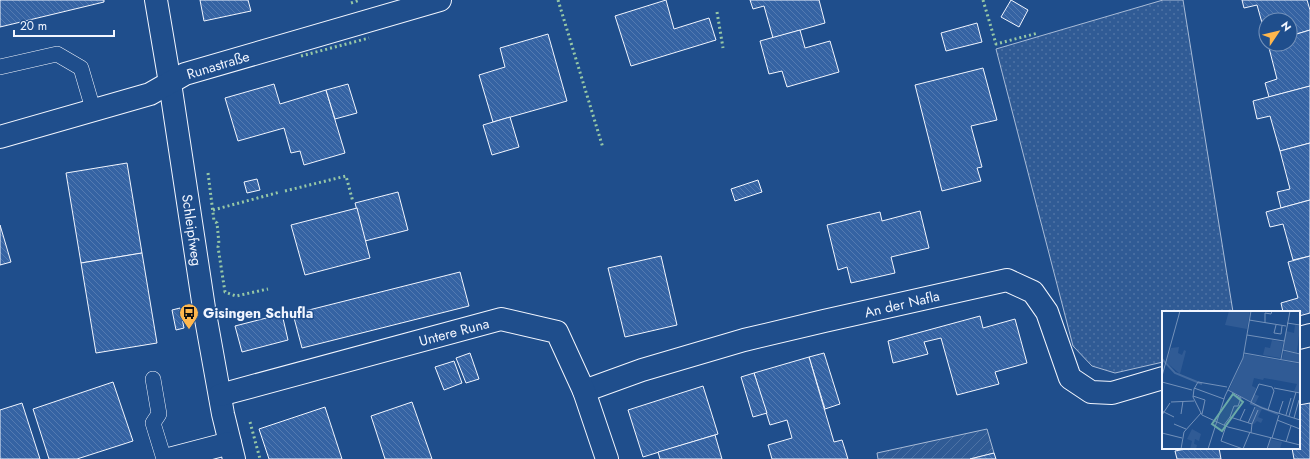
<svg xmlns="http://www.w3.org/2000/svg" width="1310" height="459" viewBox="0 0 1310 459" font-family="Jost,sans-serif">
  <defs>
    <pattern id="grass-dots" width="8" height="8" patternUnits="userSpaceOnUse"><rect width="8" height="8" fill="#305b95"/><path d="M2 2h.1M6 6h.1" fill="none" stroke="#4e73a5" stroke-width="1.8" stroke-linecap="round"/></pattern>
    <pattern id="garden-furrows" width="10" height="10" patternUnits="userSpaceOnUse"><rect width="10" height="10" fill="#305b95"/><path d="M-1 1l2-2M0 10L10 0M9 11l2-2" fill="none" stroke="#4e73a5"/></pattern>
    <pattern id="building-back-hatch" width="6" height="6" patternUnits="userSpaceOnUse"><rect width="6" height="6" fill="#3563a3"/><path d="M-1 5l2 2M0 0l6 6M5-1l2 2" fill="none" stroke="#537ab1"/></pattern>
  </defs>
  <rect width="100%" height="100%" fill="#1f4e8c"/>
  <path fill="url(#grass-dots)" stroke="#a8bbd7" d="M1163 0H1183L1233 312H1163V362L1115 373 1092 366 1073 346 996 49Z"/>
  <path fill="url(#garden-furrows)" stroke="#a8bbd7" d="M987 429 994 453 970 459H878L877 453Z"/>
  <g fill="url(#building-back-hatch)" stroke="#f2f6ff">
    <path d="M0 0H104V2L0 27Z"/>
    <path d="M200 0H248L251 11 204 21Z"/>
    <path d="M666 0 674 29 709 18 716 40 631 66 615 16Z"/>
    <path d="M750 0H819L825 23 773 38 764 6 753 9Z"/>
    <path d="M1011 0 1028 10 1019 27 1001 17Z"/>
    <path d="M1242 0H1307L1310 10V30L1290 36V20H1266V37L1257 5 1244 8Z"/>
    <path d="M977 23 982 42 946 51 941 33Z"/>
    <path d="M800 30 805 48 830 41 839 72 787 87 782 71 769 74 760 41Z"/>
    <path d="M1310 30V86L1269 97 1265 83 1277 79 1268 44H1290V36Z"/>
    <path d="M548 34 567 101 493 122 479 75 505 67 500 48Z"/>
    <path d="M983 68 997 120 971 126 982 167 977 168 981 181 942 191 915 85Z"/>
    <path d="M274 84 280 104 326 90 345 153 304 165 300 151 291 153 284 128 238 141 225 98Z"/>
    <path d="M348 84 357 113 335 119 326 90Z"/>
    <path d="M1310 86V143L1280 151 1270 116 1257 119 1253 101Z"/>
    <path d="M510 117 519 147 492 155 483 125Z"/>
    <path d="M1310 143V200L1281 208 1277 192 1290 189 1280 151Z"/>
    <path d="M127 163 142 253 81 263 66 173Z"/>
    <path d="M257 179 260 190 247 193 244 182Z"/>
    <path d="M758 180 762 192 735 201 731 189Z"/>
    <path d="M398 192 408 230 365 241 355 203Z"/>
    <path d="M1310 200V256L1293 260 1283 224 1270 227 1266 212Z"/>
    <path d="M357 208 370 258 305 275 291 225Z"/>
    <path d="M920 211 929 248 891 257 895 273 851 283 847 267 838 270 827 225 880 212 882 221Z"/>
    <path d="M0 225 11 262 0 265Z"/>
    <path d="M142 253 157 343 96 353 81 263Z"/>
    <path d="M661 256 677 325 625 337 608 268Z"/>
    <path d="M1310 256V313L1299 316V312H1283L1281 303 1298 298 1288 262Z"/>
    <path d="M460 272 469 306 302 348 293 314Z"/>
    <path d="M180 308 184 328 176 330 172 310Z"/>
    <path d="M282 314 288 340 242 352 235 326Z"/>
    <path d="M980 316 983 328 1015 319 1027 363 995 372 999 384 957 395 941 338 924 342 928 354 893 363 888 341Z"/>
    <path d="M470 353 479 379 466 383 456 358Z"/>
    <path d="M824 353 840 404 825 409 809 357Z"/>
    <path d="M809 357 834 442 842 440 848 459H772L768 445 792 438 787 420 770 425 754 373Z"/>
    <path d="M454 361 462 383 444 390 435 367Z"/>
    <path d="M754 373 767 413 753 417 741 377Z"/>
    <path d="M113 382 133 441 77 459H49L33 409Z"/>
    <path d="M703 386 718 434 643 457 628 410Z"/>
    <path d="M412 402 432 459H385L371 416Z"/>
    <path d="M22 403 40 459H0V410Z"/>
    <path d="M1310 403V459H1294L1292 448H1299V405Z"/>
    <path d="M325 407 342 459H269L259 429Z"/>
    <path d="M715 435 722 459H660L658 452Z"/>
    <path d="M1191 448H1219L1221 459H1177L1175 451Z"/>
    <path d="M994 453 996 459H970Z"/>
  </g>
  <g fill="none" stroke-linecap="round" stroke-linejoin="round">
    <g stroke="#f2f6ff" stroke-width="16">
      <g id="lane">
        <path d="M0 67 57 54 81 68 93 109"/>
        <path d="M153 379 159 414 153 423 164 459"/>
      </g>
    </g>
    <g stroke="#f2f6ff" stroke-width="24">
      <g id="street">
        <path d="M156 0 170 83 204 308 223 414 234 459"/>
        <path d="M0 137 150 94 185 74 440 0"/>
        <path d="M1299 338 1310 335"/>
        <path d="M584 391 642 370 744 340 824 321 1007 280 1033 292 1047 312 1070 378 1091 392 1112 393 1163 378"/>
        <path d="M220 395 501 319 557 332 584 391 607 459"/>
        <path d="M169 459 230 443"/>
      </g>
    </g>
    <use href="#lane" stroke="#1f4e8c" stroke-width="15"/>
    <use href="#street" stroke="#1f4e8c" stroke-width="22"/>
    <g stroke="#97c8a6" stroke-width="3" stroke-dasharray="2 3" stroke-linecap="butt">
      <path d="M558 0 603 148"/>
      <path d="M983 0 996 44 1038 33"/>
      <path d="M351 3 360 0"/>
      <path d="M717 12 723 48"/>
      <path d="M301 56 369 38"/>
      <path d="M208 173 214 221 217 223 219 244 218 247 225 292 236 296 268 289"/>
      <path d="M285 191 346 176 353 202"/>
      <path d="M213 210 280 192"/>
      <path d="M250 422 260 459"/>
    </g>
  </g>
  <defs>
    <g id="bus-pin" transform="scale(1)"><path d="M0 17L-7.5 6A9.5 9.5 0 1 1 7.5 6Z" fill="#ffb74d" stroke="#1f4e8c"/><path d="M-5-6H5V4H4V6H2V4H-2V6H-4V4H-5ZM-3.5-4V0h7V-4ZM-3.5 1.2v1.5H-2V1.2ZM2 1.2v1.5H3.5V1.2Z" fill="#111"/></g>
  </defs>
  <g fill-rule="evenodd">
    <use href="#bus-pin" x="189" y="313"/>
  </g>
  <g text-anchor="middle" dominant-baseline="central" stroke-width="3" stroke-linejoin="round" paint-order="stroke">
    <g font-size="14" fill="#f2f6ff" stroke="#1f4e8c">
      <text transform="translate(218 65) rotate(-17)">Runastraße</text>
      <text transform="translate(192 230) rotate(82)">Schleipfweg</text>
      <text transform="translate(902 304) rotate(-13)">An der Nafla</text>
      <text transform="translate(454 332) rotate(-15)">Untere Runa</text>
    </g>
    <g font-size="14" font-weight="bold" fill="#f2f6ff" stroke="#1f4e8c" text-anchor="start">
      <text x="203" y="313">Gisingen Schufla</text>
    </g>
  </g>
  <g transform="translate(1162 311)">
    <rect width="138" height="138" fill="#1f4e8c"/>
    <path d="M67 0H88L85 18 63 14ZM133 14 138 15 135 42 121 38 124 20 132 22ZM110 29 121 31 118 47 101 44 103 36 108 37ZM17 36 16 42 20 44 22 39 24 40 18 63 4 51 9 37ZM122 40 138 43V52L120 48ZM83 43 138 53V82L132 80 135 73 102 67 101 69 92 67 90 75 94 77 92 83 97 85 93 93 67 79ZM94 96 100 98 96 106 101 108 99 112 95 110 92 113 87 111ZM30 118 39 123 37 130 33 128 32 133 35 134 34 138H28L30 130 25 128ZM108 128 120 131 118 138 106 137Z" fill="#305b95"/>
    <path fill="none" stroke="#446ba0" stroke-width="2" d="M0 48 13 62 40 73M88 92 116 103"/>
    <path fill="none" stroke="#7391ba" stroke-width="1" d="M87 9 124 15M103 12V2L109 3 110 0M125 12 138 14M114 14 112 22 119 23 120 15M85 24 122 30M121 39 138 43M82 42 138 52M119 48 128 0M0 65 18 0M0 71 30 79M65 76 36 71 32 78 31 86 40 104 66 116 138 134M32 77 62 88M112 77 138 82M66 79 100 97 138 109M31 85 43 89 40 103M9 91 32 90M89 91 97 73 110 76 112 80 106 99M0 100 12 106M117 102 121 90M19 103 21 90M0 104 8 92M124 104 129 87M127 105 134 81M68 106 72 95H76L79 87 70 83M132 107 137 89M78 109 83 98M115 109 138 118M86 112 93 96M12 113 24 118M90 113 96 99M62 114 68 106 90 113 89 122M64 115 59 130 81 138 88 121M0 122 20 127M110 127 117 104M124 131 129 115M19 138 22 121 39 102M46 138 63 85 81 47 89 0M105 138 109 126"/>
    <path fill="#6aa9a8" fill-opacity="0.15" stroke="#6aa9a8" stroke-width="2" d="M71 83 81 91 60 120 50 113Z"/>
    <rect width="138" height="138" fill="none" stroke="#f2f6ff" stroke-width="2"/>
  </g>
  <g transform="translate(1278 32) rotate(55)"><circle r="19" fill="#1f4e8c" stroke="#7391ba"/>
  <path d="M0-3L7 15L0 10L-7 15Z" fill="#ffb74d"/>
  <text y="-6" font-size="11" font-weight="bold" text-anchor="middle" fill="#f2f6ff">N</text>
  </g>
  <path d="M14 30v6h100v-6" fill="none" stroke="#f2f6ff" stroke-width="2"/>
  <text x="20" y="30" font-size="12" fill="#f2f6ff" stroke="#1f4e8c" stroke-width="3" paint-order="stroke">20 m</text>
</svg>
